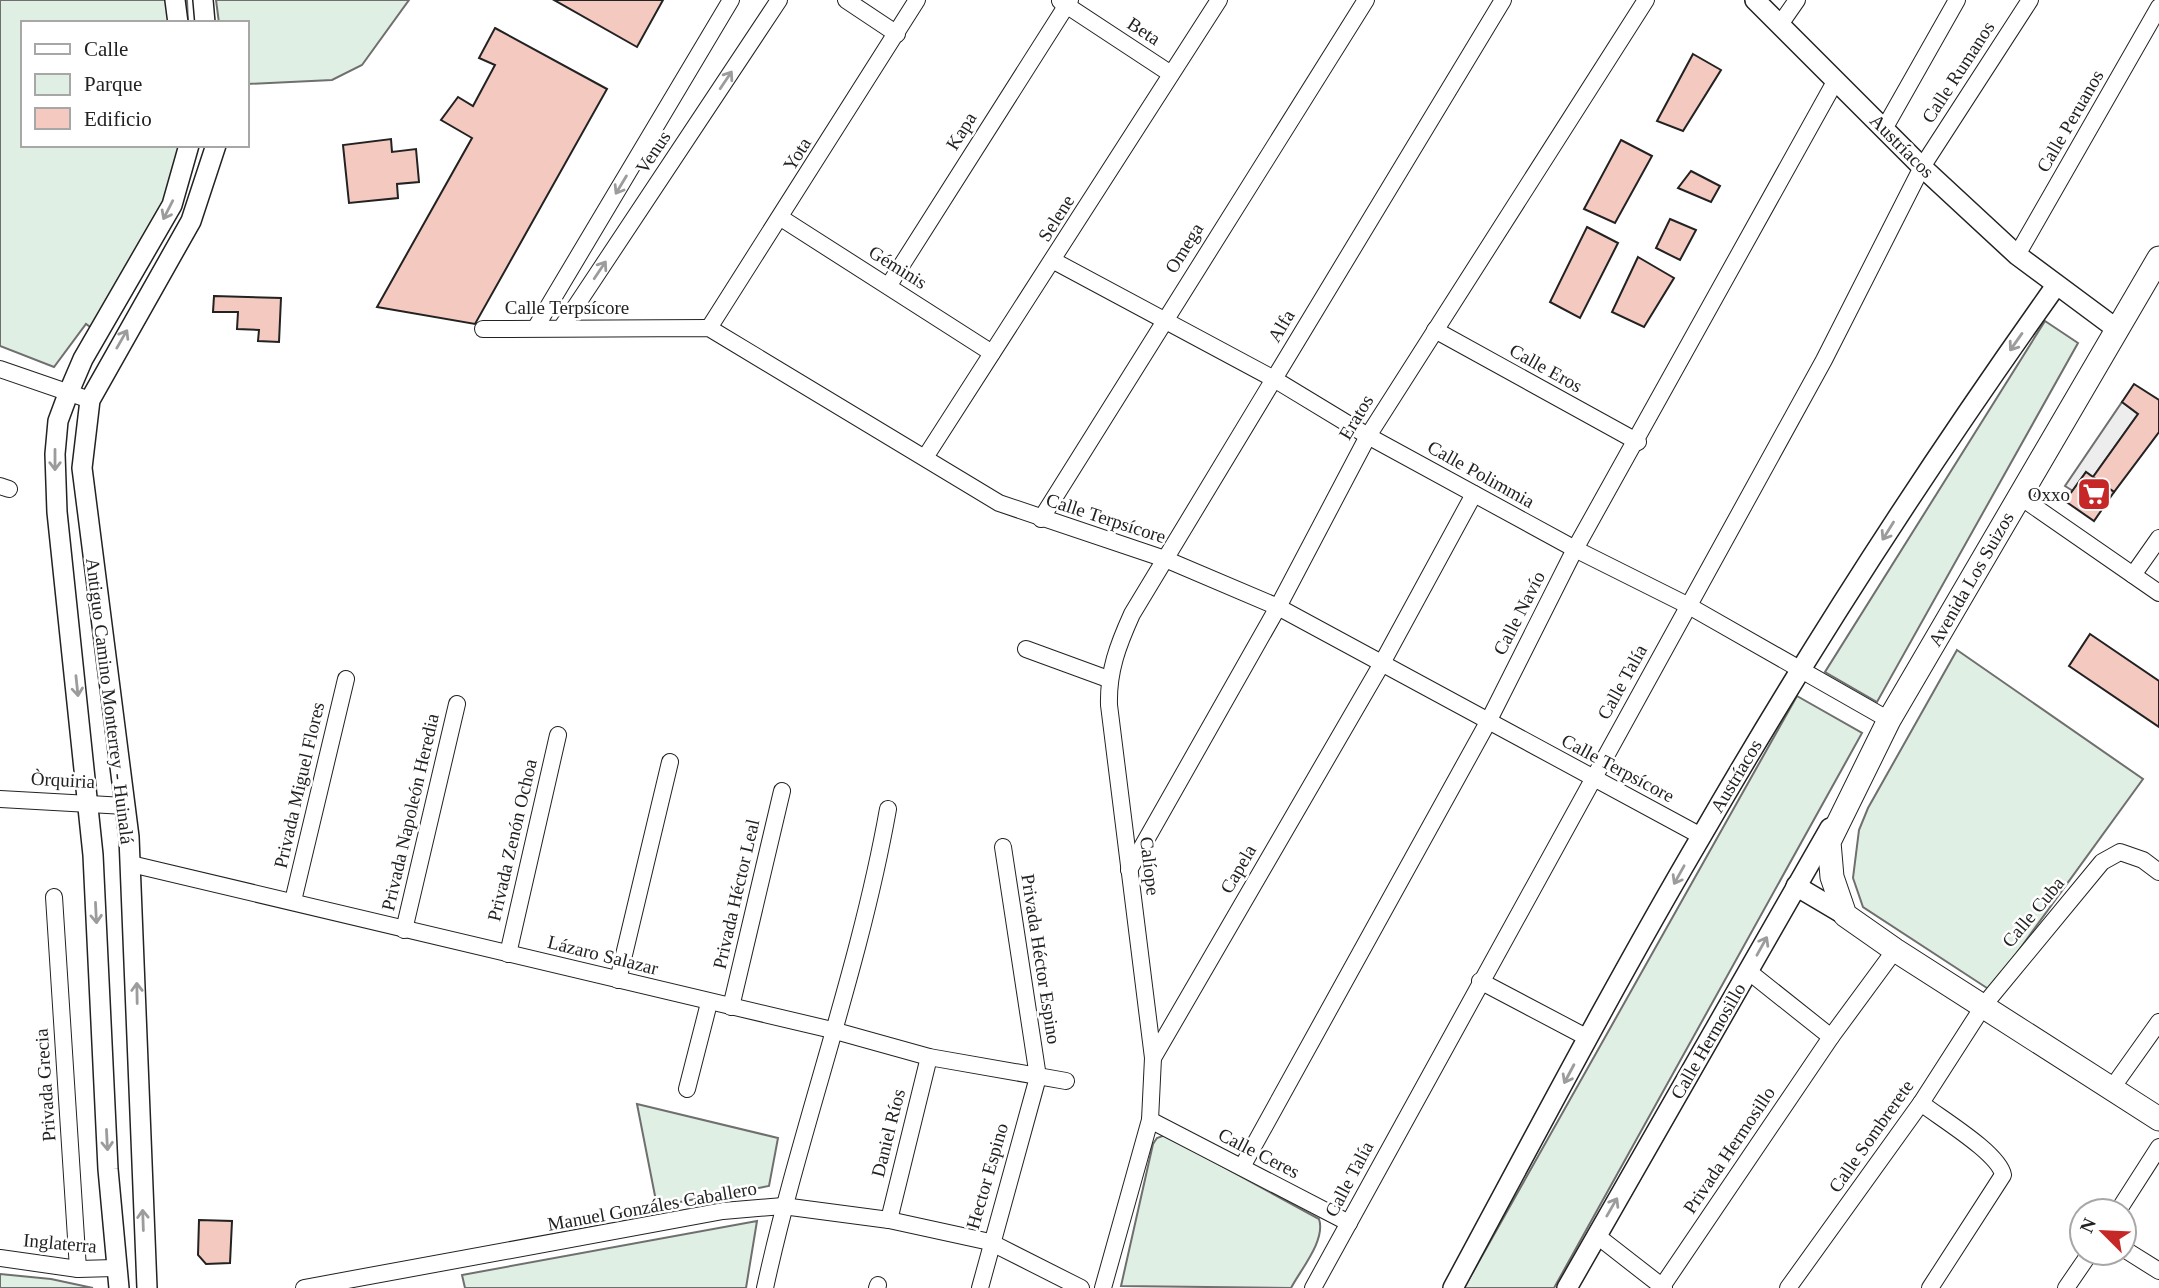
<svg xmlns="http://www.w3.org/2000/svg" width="2159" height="1288" viewBox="0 0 2159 1288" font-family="Georgia,serif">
  <rect width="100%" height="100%" fill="#fff"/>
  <g fill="#e0efe3" stroke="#6f6f6f" stroke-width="2">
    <path d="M0 0H187L188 23H23V145H195L101 335 86 324 54 367 0 346Z"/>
    <path d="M216 0H409L362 65 332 80 247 84V23H219Z"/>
    <path d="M2045 321 2078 343 1877 702 1825 672Z"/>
    <path d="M1957 650 2143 779 1990 990 1863 907 1853 878 1859 830 1868 808Z"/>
    <path d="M1797 696 1862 733 1554 1288H1464Z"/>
    <path d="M637 1104 778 1138 769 1186 657 1206Z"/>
    <path d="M1165 1135 1319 1219C1326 1240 1301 1269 1291 1288L1121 1286 1153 1144 1157 1138Z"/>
    <path d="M757 1221 746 1288H465L462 1275Z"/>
    <path d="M0 1274 51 1279 93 1288H0Z"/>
  </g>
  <path fill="#ededed" stroke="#6f6f6f" stroke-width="2" d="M2122 402 2138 414 2093 477 2086 472 2073 491 2065 486Z"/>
  <g fill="#f3c9c0" stroke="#222" stroke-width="2">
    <path d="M554 0H663L637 47Z"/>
    <path d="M495 28 607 89 475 324 377 307 472 138 441 120 458 97 473 106 495 65 479 58Z"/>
    <path d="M1693 54 1721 70 1683 131 1657 121Z"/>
    <path d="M391 139 392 152 416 149 419 182 397 184 398 198 349 203 343 145Z"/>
    <path d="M1621 140 1652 156 1615 223 1584 209Z"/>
    <path d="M1691 171 1720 186 1711 202 1678 188Z"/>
    <path d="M1670 219 1696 230 1680 260 1656 248Z"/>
    <path d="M1587 227 1618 243 1580 318 1550 302Z"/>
    <path d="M1638 257 1674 278 1644 327 1612 312Z"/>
    <path d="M214 296 281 298 279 342 258 341 259 330 237 329 238 312H213Z"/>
    <path d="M2134 384 2159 400V432L2114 492 2093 477 2138 414 2122 402Z"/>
    <path d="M2086 472 2114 492 2094 521 2065 501Z"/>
    <path d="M2090 634 2159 681V727L2069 666Z"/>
    <path d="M199 1220 232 1221 230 1263 206 1264 198 1255Z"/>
  </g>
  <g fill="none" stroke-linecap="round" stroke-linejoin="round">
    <g stroke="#222" stroke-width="18">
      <g id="minor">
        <path d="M846 0 897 34"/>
        <path d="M1060 1 1171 74"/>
        <path d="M1781 23 1797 0"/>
        <path d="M1884 129 1957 0"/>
        <path d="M781 218 992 353"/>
        <path d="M2017 255 2159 7"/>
        <path d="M1054 261 1274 379 1368 436 1575 549 1689 606 1889 720"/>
        <path d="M889 285 1070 0"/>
        <path d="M536 327 731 0"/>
        <path d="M562 327 779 0"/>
        <path d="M709 328 917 0"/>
        <path d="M483 329 709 328 999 503 1165 559 1278 607 1701 836"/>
        <path d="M1435 330 1638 442"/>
        <path d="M0 369 90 400"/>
        <path d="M926 456 1219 0"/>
        <path d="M0 486 9 489"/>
        <path d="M2019 496 2159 593"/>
        <path d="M1041 519 1366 0"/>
        <path d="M2133 575 2159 538"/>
        <path d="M1026 649 1108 679"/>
        <path d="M0 799 125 806"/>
        <path d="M131 864 832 1030 929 1057 1066 1081"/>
        <path d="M1129 870 1278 607 1368 436 1646 0"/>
        <path d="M54 897 78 1269"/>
        <path d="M293 901 346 679"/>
        <path d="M404 930 457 704"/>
        <path d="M508 954 558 735"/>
        <path d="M1748 971 1831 1037"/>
        <path d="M618 980 670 762"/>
        <path d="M1480 981 1588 1038"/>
        <path d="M731 1007 782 791"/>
        <path d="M1153 1058 1109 705C1108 671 1118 645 1132 614L1503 0"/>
        <path d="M2112 1088 2159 1022"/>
        <path d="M687 1089 709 1003"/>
        <path d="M1921 1103C1940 1118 1999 1153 2003 1175L1930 1288"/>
        <path d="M1150 1120 1349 1223"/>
        <path d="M1242 1167 1488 722 1575 549 1836 80"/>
        <path d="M2118 1211 2159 1147"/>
        <path d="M889 1220 929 1057"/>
        <path d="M1596 1235 1664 1288"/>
        <path d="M2124 1249 2159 1271"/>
        <path d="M0 1258 78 1269 115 1268"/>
        <path d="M304 1288 723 1211 783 1206 889 1220 990 1242 1081 1288"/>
        <path d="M765 1288C800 1127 859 972 888 809"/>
        <path d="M877 1288 878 1285"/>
        <path d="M980 1288 1038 1077 1003 847"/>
        <path d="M1103 1288 1150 1120 1153 1058 1381 665 1474 494"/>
        <path d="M1313 1288 1824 360 1922 167 2030 0"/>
        <path d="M1661 1288 1831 1037 1895 950"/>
        <path d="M1788 1288 1921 1103 1984 1005 2102 862 2120 852 2143 860 2159 872"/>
        <path d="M2066 1288 2090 1253"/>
      </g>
    </g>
    <g stroke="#222" stroke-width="22">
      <g id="tertiary">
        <path d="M175 0 178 23"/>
        <path d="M203 0 205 23"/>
        <path d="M1755 0 1922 167 2017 255 2118 330"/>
        <path d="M1796 886 1845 915"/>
        <path d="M119 1288 108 1169 93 855 57 512 55 454 58 421 68 394 83 359 172 205 189 145"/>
        <path d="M147 1288 129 837 82 468 90 400 191 221 216 145"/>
        <path d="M1453 1288C1535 1136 1615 983 1702 835 1811 646 1929 464 2055 287"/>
        <path d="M1567 1288 1830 828"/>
      </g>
    </g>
    <g stroke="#222" stroke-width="25">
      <path id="secondary" d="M2159 258 1889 720 1829 842 1832 877 1845 915 1895 950 2159 1119"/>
    </g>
    <use href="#minor" stroke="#fff" stroke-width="16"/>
    <use href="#tertiary" stroke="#fff" stroke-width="19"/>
    <use href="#secondary" stroke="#fff" stroke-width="23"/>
  </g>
  <defs><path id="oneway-shaft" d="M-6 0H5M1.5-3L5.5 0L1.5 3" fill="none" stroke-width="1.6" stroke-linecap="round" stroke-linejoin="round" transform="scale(1.75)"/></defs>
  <g stroke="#9c9c9c">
    <use href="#oneway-shaft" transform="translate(726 80) rotate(-56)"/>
    <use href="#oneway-shaft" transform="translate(621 185) rotate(121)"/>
    <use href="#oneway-shaft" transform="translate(168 210) rotate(117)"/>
    <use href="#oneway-shaft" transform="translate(600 270) rotate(-56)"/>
    <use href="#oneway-shaft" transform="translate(122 339) rotate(-60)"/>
    <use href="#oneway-shaft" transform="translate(2016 342) rotate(125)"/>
    <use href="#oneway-shaft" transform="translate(55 460) rotate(90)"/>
    <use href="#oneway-shaft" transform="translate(1888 531) rotate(122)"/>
    <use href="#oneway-shaft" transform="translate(77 686) rotate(84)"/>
    <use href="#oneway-shaft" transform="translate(1679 875) rotate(119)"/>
    <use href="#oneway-shaft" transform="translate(96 913) rotate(87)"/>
    <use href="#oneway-shaft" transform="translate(1762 946) rotate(-61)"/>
    <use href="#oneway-shaft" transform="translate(137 993) rotate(-91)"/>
    <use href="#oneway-shaft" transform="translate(1569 1074) rotate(118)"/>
    <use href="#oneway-shaft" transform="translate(107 1140) rotate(87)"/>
    <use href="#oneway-shaft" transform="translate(1612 1207) rotate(-60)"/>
    <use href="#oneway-shaft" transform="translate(143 1220) rotate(-92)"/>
  </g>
  <defs>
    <g id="supermarket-square" transform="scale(1.75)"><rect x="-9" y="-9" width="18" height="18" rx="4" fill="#c62828" stroke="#fff"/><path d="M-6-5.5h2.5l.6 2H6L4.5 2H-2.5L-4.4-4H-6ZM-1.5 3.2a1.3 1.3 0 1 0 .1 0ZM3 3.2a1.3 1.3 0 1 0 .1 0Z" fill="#fff"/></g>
  </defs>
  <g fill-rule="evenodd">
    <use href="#supermarket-square" x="2094" y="494"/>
  </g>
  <g text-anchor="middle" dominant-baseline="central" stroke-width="5" stroke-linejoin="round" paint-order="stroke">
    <g font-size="19" fill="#222" stroke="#fff">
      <text transform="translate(1144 31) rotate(33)">Beta</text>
      <text transform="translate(1958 72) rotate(-57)">Calle Rumanos</text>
      <text transform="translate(2070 121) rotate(-60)">Calle Peruanos</text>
      <text transform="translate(961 131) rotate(-58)">Kapa</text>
      <text transform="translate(1902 146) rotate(45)">Austríacos</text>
      <text transform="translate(653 152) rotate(-56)">Venus</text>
      <text transform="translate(797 154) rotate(-58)">Yota</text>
      <text transform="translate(1056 218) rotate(-58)">Selene</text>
      <text transform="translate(1184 248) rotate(-58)">Omega</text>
      <text transform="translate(898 267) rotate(32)">Géminis</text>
      <text x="567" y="307">Calle Terpsícore</text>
      <text transform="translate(1281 326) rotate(-59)">Alfa</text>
      <text transform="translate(1546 368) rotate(29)">Calle Eros</text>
      <text transform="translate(1356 417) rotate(-59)">Eratos</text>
      <text transform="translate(1481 474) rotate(29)">Calle Polimmia</text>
      <text transform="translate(1106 518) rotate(18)">Calle Terpsícore</text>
      <text transform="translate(1971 579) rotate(-60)">Avenida Los Suizos</text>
      <text transform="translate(1519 613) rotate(-63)">Calle Navío</text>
      <text transform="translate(1622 682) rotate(-61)">Calle Talía</text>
      <text transform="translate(110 701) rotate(83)">Antiguo Camino Monterrey - Huinalá</text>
      <text transform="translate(1618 768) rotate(28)">Calle Terpsícore</text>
      <text transform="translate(1736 776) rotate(-59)">Austríacos</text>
      <text transform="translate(63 780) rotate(3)">Òrquiria</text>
      <text transform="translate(299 785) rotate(-77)">Privada Miguel Flores</text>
      <text transform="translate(410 812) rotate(-77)">Privada Napoleón Heredia</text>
      <text transform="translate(512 840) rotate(-77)">Privada Zenón Ochoa</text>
      <text transform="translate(1150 866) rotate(83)">Calíope</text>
      <text transform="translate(1238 869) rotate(-60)">Capela</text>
      <text transform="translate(736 894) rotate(-77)">Privada Héctor Leal</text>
      <text transform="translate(2033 912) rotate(-50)">Calle Cuba</text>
      <text transform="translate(603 955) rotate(14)">Lázaro Salazar</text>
      <text transform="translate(1041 959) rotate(81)">Privada Héctor Espino</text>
      <text transform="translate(1708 1041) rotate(-60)">Calle Hermosillo</text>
      <text transform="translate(45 1085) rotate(-94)">Privada Grecia</text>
      <text transform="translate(888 1133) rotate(-76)">Daniel Ríos</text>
      <text transform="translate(1871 1136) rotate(-55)">Calle Sombrerete</text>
      <text transform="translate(1729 1150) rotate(-56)">Privada Hermosillo</text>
      <text transform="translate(1259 1153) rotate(27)">Calle Ceres</text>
      <text transform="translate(987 1176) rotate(-74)">Hector Espino</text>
      <text transform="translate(1349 1179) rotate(-62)">Calle Talía</text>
      <text transform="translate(652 1206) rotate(-10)">Manuel Gonzáles Caballero</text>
      <text transform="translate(60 1243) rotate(5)">Inglaterra</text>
    </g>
    <g font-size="19" fill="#222" stroke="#fff" text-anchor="end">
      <text x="2070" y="494">Oxxo</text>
    </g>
  </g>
  <rect x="21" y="21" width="228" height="126" fill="#ffffff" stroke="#a7a7a7" stroke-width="2"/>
  <rect x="35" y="44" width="35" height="10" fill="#ffffff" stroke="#a7a7a7" stroke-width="2"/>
  <text x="84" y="56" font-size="21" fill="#222222">Calle</text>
  <rect x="35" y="74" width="35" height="21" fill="#e0efe3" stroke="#a7a7a7" stroke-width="2"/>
  <text x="84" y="91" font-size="21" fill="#222222">Parque</text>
  <rect x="35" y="108" width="35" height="21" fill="#f3c9c0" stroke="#a7a7a7" stroke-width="2"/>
  <text x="84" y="126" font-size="21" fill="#222222">Edificio</text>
  <g transform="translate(2103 1232) rotate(294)"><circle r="33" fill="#ffffff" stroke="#a7a7a7" stroke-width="2"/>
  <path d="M0-5L12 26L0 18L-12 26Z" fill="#c62828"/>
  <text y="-10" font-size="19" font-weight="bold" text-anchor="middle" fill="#222222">N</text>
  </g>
</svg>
